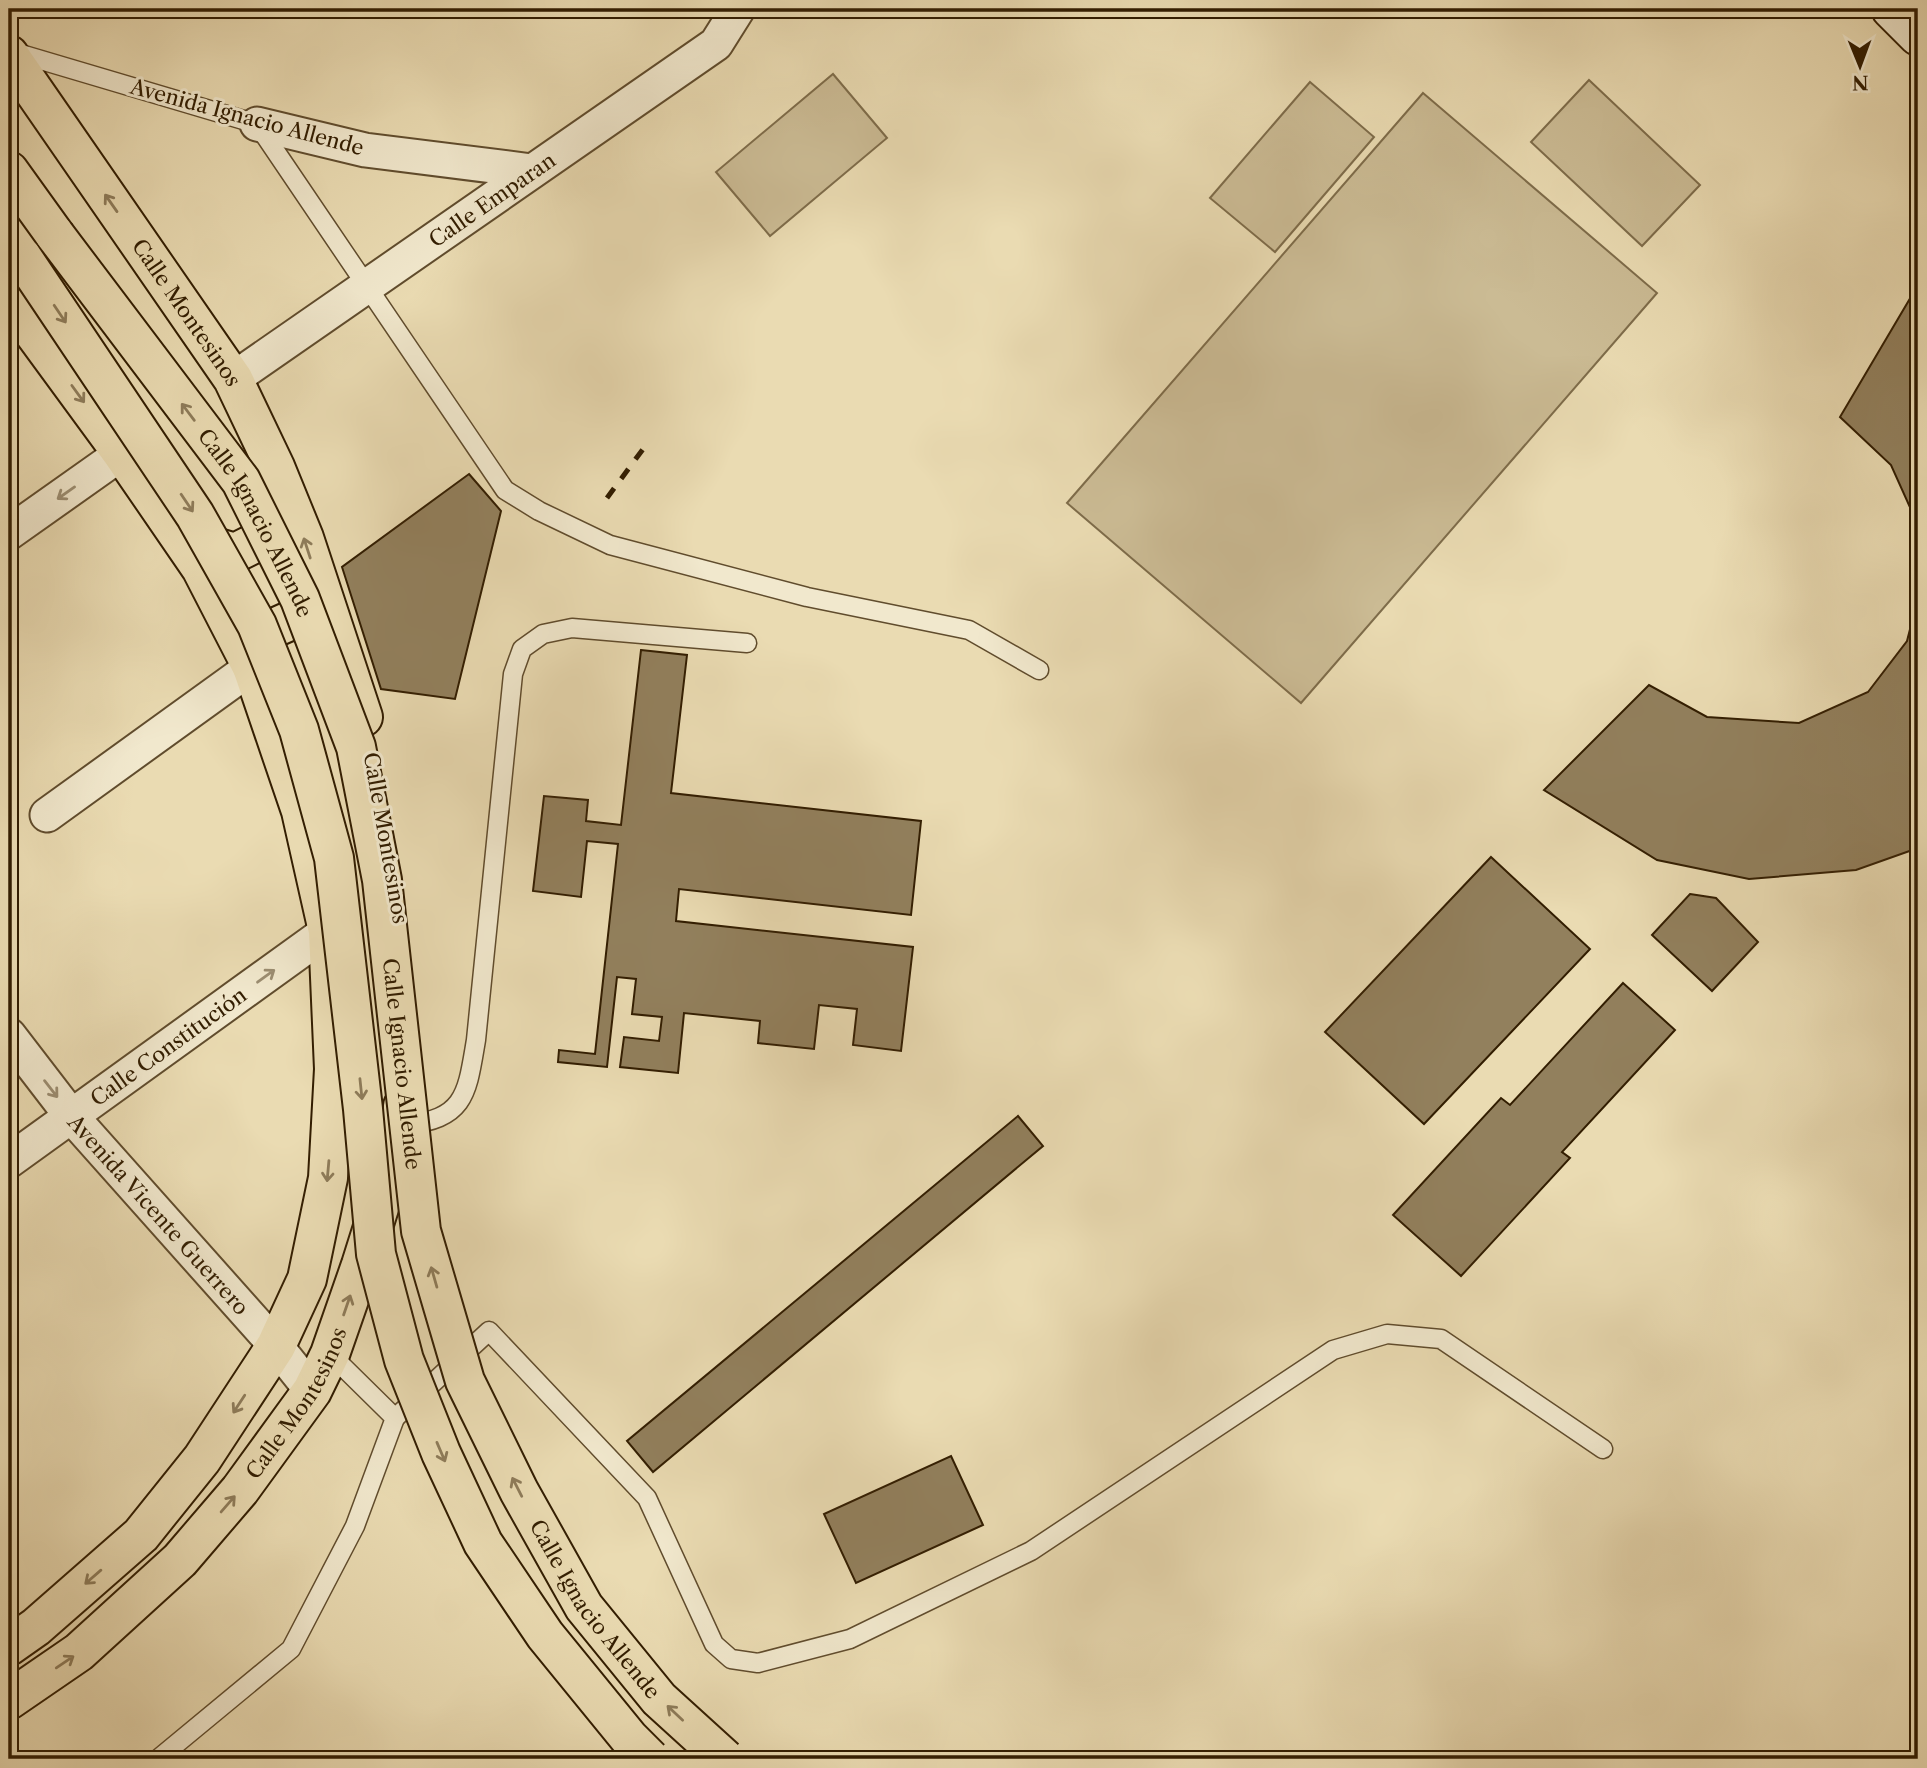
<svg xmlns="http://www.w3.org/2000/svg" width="1927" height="1768" viewBox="0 0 1927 1768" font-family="'Libre Caslon Text',serif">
  <rect width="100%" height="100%" fill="#eadbb2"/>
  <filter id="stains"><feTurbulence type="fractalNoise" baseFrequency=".00286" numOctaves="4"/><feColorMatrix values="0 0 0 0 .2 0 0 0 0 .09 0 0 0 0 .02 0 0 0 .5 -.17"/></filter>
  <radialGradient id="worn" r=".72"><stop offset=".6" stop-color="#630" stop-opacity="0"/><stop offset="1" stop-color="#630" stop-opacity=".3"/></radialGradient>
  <g fill="#cbbb94" stroke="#7e6c4a" stroke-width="2">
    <path d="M833 74 887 138 770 236 716 172Z"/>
    <path d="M1589 80 1700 185 1642 246 1531 142Z"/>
    <path d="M1310 82 1374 137 1275 252 1210 198Z"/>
    <path d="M1423 93 1657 293 1301 703 1067 503Z"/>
  </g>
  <g fill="#92805d" stroke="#321d01" stroke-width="2">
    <path d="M1918 285V549L1913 514 1891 465 1840 417Z"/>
    <path d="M469 474 501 511 455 699 381 689 342 567Z"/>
    <path d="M1918 598V848L1856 870 1749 879 1657 860 1544 790 1649 685 1707 717 1799 723 1868 692 1907 641Z"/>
    <path d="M641 650 687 655 671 793 921 821 911 915 679 889 676 921 913 947 901 1051 853 1045 857 1009 819 1005 814 1049 758 1043 760 1021 684 1013 678 1073 620 1067 624 1037 659 1041 662 1017 632 1014 636 979 617 977 607 1067 558 1062 559 1050 595 1054 618 844 587 841 581 897 533 891 544 796 588 800 586 821 621 825Z"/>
    <path d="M1491 857 1590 949 1424 1124 1325 1032Z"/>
    <path d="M1690 894 1716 898 1758 942 1712 991 1652 935Z"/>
    <path d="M1623 983 1675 1030 1562 1152 1570 1158 1461 1276 1393 1215 1501 1098 1510 1105Z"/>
    <path d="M1018 1116 1043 1146 653 1472 627 1441Z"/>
    <path d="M951 1456 983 1525 856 1583 824 1514Z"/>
  </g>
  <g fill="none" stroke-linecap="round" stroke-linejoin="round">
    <g stroke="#604c2d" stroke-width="21">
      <g id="lane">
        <path d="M14 52 257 124 505 490 539 511 610 545 807 597 969 630 1039 670"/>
        <path d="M405 1125C466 1119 467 1093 476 1040L513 674 522 649 543 634 572 628 747 643"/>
        <path d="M395 1418 489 1331 647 1498 714 1644 731 1659 758 1663 850 1639 1031 1551 1333 1350 1387 1334 1441 1339 1603 1449"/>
        <path d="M158 1759 291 1649 355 1526 395 1418 330 1354"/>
      </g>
    </g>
    <g stroke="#604c2d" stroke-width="37">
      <g id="street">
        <path d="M257 124 365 150 532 171"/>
        <path id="s1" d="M233 379 716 44 738 9"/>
        <path d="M9 533 122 453"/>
        <path d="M47 815 252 667"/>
        <path id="s2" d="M9 1035 72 1117 276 1346 312 1391"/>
        <path id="s3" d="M9 1161 328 931"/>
      </g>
    </g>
    <g stroke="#321d01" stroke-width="42">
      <path id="secondary" d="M1891 9 1918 36"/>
    </g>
    <g stroke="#321d01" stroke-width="42">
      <g id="primary">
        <path id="s4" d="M9 55 233 379 275 467 304 538 363 717"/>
        <path d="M9 171 55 235"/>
        <path d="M9 299 122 453 201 568 252 667 301 811 328 931 334 1069 328 1178 307 1279 276 1346 202 1459 141 1535 36 1627 9 1646"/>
        <path d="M187 539 235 553 269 536 272 503"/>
        <path d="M252 667 265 632 294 619 335 639"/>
        <path id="s5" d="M9 1700 79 1652 180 1560 240 1490 312 1391 330 1354 361 1265 390 1173 402 1126 403 1106"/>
      </g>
    </g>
    <use href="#lane" stroke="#f1e8cd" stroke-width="18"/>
    <use href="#street" stroke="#f1e8cd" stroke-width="33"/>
    <use href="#secondary" stroke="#f1e8cd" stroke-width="38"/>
    <use href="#primary" stroke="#eadbb2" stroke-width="38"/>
    <path stroke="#321d01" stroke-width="5" stroke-dasharray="12 12" stroke-linecap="butt" d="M607 498 646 445"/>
    <g stroke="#321d01" stroke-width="42" stroke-linecap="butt">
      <g id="primary-bridge">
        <path id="s6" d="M55 235 241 481 300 599 356 747 382 880 421 1231 465 1381 519 1491 584 1607 659 1699 725 1759"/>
        <path d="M22 257 195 515 257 625 299 730 334 858 363 1109 376 1254 404 1360 441 1453 483 1543 545 1635 629 1738 650 1759"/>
      </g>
    </g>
    <use href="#primary-bridge" stroke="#eadbb2" stroke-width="38"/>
  </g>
  <defs><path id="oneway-shaft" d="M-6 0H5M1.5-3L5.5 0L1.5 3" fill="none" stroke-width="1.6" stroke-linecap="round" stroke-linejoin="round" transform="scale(1.75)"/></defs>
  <g stroke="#8e7c5a">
    <use href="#oneway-shaft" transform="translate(111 203) rotate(-125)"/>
    <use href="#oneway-shaft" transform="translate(60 314) rotate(56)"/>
    <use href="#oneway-shaft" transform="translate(78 394) rotate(54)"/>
    <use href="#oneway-shaft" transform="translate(188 412) rotate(-127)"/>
    <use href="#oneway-shaft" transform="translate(187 503) rotate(56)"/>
    <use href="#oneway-shaft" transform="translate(307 548) rotate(-108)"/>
    <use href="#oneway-shaft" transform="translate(361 1089) rotate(84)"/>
    <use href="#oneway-shaft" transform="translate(328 1171) rotate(95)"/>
    <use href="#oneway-shaft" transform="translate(434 1277) rotate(-106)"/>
    <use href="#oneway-shaft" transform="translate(347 1305) rotate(-71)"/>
    <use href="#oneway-shaft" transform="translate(239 1404) rotate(123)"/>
    <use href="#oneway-shaft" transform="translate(441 1452) rotate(67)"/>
    <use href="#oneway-shaft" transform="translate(517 1487) rotate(-117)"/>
    <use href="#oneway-shaft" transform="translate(228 1504) rotate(-49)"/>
    <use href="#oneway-shaft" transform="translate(93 1577) rotate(139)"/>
    <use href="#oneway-shaft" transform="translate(65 1662) rotate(-34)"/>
    <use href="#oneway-shaft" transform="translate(675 1713) rotate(-137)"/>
  </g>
  <g stroke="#9b8d71">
    <use href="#oneway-shaft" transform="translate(66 493) rotate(145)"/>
    <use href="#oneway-shaft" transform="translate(266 976) rotate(-36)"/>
    <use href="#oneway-shaft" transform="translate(51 1089) rotate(52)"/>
  </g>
  <g text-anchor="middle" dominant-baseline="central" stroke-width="6" stroke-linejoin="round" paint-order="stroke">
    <g font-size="21" fill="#321d01" stroke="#f1e8cd">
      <text transform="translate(247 117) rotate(15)">Avenida Ignacio Allende</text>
      <text stroke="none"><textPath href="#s1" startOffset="315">Calle Emparan</textPath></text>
      <text stroke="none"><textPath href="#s4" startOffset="313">Calle Montesinos</textPath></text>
      <text stroke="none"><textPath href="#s6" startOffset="352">Calle Ignacio Allende</textPath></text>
      <text transform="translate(386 838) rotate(80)">Calle Montesinos</text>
      <text stroke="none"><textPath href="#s3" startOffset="196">Calle Constitución</textPath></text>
      <text stroke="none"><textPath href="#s6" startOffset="919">Calle Ignacio Allende</textPath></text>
      <text stroke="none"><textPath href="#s2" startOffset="234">Avenida Vicente Guerrero</textPath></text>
      <text stroke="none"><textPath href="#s5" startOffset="418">Calle Montesinos</textPath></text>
      <text stroke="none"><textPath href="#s6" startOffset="1507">Calle Ignacio Allende</textPath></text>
    </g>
  </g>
  <rect width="1927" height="1768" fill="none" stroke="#eadbb2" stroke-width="35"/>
  <rect x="10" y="10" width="1906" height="1747" fill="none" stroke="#321d01" stroke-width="3.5"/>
  <rect x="18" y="18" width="1892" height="1733" fill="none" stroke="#321d01" stroke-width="2"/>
  <g transform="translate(1860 66) rotate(179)" stroke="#f1e8cd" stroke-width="5" paint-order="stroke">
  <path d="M0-5L12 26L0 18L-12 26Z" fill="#321d01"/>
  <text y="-10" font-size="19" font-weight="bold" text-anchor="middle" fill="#321d01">N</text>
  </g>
  <rect width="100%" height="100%" filter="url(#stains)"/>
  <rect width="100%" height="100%" fill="url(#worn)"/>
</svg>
